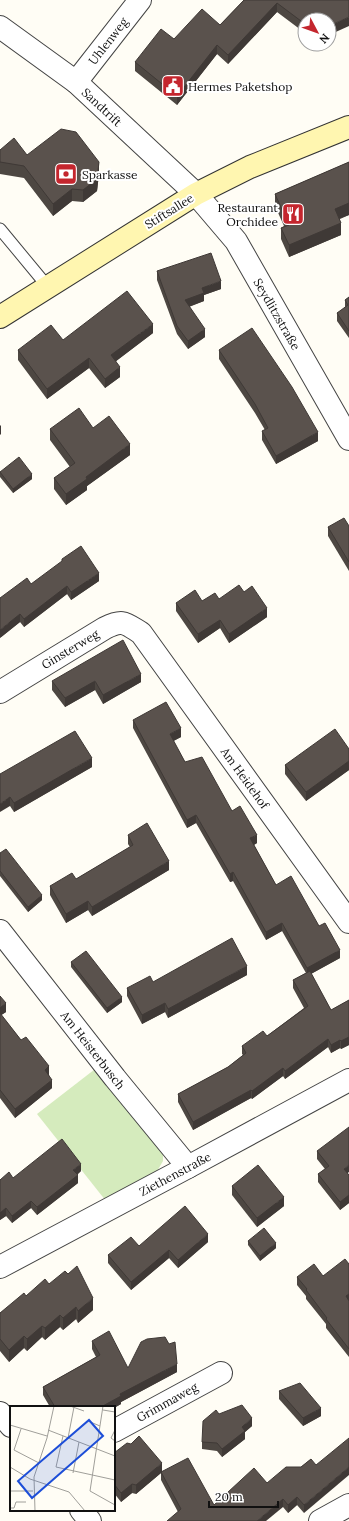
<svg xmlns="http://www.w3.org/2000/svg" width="349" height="1521" viewBox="0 0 349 1521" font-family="Lora,serif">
  <rect width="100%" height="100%" fill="#fffdf5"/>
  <path fill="#d5ebbd" d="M99 1066 163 1150V1161L156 1173 106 1201 37 1114Z"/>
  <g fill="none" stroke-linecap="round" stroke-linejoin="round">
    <g stroke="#444" stroke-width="13">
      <path id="service" d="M0 229 48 287"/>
    </g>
    <g stroke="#444" stroke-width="24">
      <g id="minor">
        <path d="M0 27 76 82 196 194 236 241 349 439"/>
        <path d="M76 82 140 0"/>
        <path d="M0 692 105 628C123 619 125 623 141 633L349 922"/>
        <path d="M0 931 115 1078 188 1167"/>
        <path d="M0 1267 188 1167 349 1080"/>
        <path d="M0 1413 11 1426"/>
        <path d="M114 1431 221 1373"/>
        <path d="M81 1510 90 1521"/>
        <path d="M320 1521 349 1505"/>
      </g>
    </g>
    <g stroke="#333" stroke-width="24">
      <path id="secondary" d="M0 317 196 194 250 167 349 127"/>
    </g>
    <use href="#service" stroke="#fff" stroke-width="11"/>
    <use href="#minor" stroke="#fff" stroke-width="22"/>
    <use href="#secondary" stroke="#fff6b0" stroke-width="22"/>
  </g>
  <g fill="#4d4742">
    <path d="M244 0H349L305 20V33L277 12 228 64 217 54 177 105 135 71V62L174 39 220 25Z"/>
    <path d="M0 150 27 155 99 174 97 191 83 202 72 201 53 216 24 178 0 174Z"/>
    <path d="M349 162V215L340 219 341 235 289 257 281 239V228L284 226 275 206V194Z"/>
    <path d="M157 271 221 289 204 295V301L189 307 205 337 188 349 177 334 157 280Z"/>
    <path d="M349 297V338L337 321V313L345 308V300Z"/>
    <path d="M153 333 116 361 120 377 105 388 89 368 47 399 18 360V350L63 340Z"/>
    <path d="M219 350 318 441 276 464 262 440V431L265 430 255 413 219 359Z"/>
    <path d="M93 428 130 455 87 486V490L66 505 54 489V478L70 467 50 440V429Z"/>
    <path d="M0 472 32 479 13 493 0 477Z"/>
    <path d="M349 526V571L328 536V527Z"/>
    <path d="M99 581 71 600 67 594 24 627 20 622 0 638 31 584Z"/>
    <path d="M244 592 267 617 229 643 220 628 198 643 176 611V603L202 601 219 599Z"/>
    <path d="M52 681 141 682 103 704 95 690 65 707 52 690Z"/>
    <path d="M133 720 181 737 173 741 185 762 232 811 257 843 254 845 276 885 319 926 340 958 311 974 331 1010 349 1000V1045L341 1049 340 1048 331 1053 328 1047 285 1079 283 1076 252 1099 251 1098 193 1130 178 1102V1094L228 1067 243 1055 242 1054V1046L267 1036 304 1008 293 988V980L306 973 282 931 266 940 233 881 230 882 196 823 187 828 133 728Z"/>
    <path d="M349 749V770L306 801 285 774V765Z"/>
    <path d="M92 767 14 812 10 806 0 774Z"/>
    <path d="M128 835 169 870 92 916 88 910 66 923 50 895V886L76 879 130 847 128 844Z"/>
    <path d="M0 853 42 900 28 912 0 876Z"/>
    <path d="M71 962 122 1002 107 1013 71 967Z"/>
    <path d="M247 975 168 1018 165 1012 142 1024 127 996V988L153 982Z"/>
    <path d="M0 996 6 1012 1 1015 49 1075 52 1088 15 1118 0 1098Z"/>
    <path d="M317 1151 348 1174 349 1175V1203L340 1210 318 1182V1174L325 1169 317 1159Z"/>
    <path d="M81 1171 77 1175 78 1183 37 1215 31 1208 12 1223 6 1216 0 1220V1180L13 1178Z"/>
    <path d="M232 1186 284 1206 257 1227 232 1195Z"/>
    <path d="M248 1241 276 1248 260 1261 248 1245Z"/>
    <path d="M208 1242 178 1268 169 1258 131 1290 108 1263V1255L139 1246Z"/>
    <path d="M349 1264V1357L326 1328V1324L306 1299V1296L297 1285V1277L323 1276Z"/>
    <path d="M49 1284 93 1310 78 1323 76 1319 63 1330 60 1327 45 1340 42 1337 27 1351 24 1348 9 1362 0 1351V1313L26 1296Z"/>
    <path d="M92 1341 128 1368 177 1372 121 1402V1404L114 1408V1407H50L43 1395V1387L96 1357 92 1349Z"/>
    <path d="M279 1391 321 1416 303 1426 279 1399Z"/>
    <path d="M219 1414 252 1426 245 1432V1439L222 1457 217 1451 202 1449V1442Z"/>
    <path d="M131 1444 162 1471 214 1505 267 1483 301 1467 311 1459 304 1513 297 1505 288 1513 283 1507 178 1512 161 1480V1473L136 1494 132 1493 121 1502 114 1493V1453Z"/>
  </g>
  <g fill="#3f3936">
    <path d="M277 3V12L228 64V55Z"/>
    <path d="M349 17V26L329 35V26Z"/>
    <path d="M217 45V54L177 105V96Z"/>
    <path d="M99 162V174L97 191 83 202V190Z"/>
    <path d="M72 189V201L53 216V204Z"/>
    <path d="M349 203V215L335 220V209Z"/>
    <path d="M341 223V235L289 257V245Z"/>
    <path d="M221 281V289L204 295V301L185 308V300L202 288Z"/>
    <path d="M153 324V333L111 365V355Z"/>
    <path d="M205 329V337L188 349V341Z"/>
    <path d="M89 358V368L47 399V389Z"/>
    <path d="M120 367V377L105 388V379Z"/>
    <path d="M1 425V434L0 435V426Z"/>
    <path d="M318 432V441L276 464V456Z"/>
    <path d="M130 444V455L87 486V490L66 505V494L86 477Z"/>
    <path d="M32 474V479L13 493V489Z"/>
    <path d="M99 573V581L71 600V592Z"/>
    <path d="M67 586V594L24 627V619Z"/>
    <path d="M267 608V617L229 643V634Z"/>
    <path d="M20 614V622L0 638V630Z"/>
    <path d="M220 620V628L198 643V634Z"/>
    <path d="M141 674V682L103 704V695Z"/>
    <path d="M95 681V690L65 707V698Z"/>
    <path d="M181 728V737L170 743V734Z"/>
    <path d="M92 758V767L14 812V803Z"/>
    <path d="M349 761V770L306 801V792Z"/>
    <path d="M10 797V806L0 812V804Z"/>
    <path d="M196 815V823L187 828V820Z"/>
    <path d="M257 835V843L250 847V838Z"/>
    <path d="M169 861V870L92 916V907Z"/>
    <path d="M233 872V881L230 882V874Z"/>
    <path d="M42 895V900L28 912V907Z"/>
    <path d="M88 901V910L66 923V914Z"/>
    <path d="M282 923V931L266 940V932Z"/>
    <path d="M340 950V958L307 976V968Z"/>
    <path d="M247 966V975L168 1018V1009Z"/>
    <path d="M122 997V1002L107 1013V1008Z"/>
    <path d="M6 1003V1012L0 1016V1008Z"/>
    <path d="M165 1003V1012L142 1024V1015Z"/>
    <path d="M349 1037V1045L341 1049V1041Z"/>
    <path d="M328 1039V1047L285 1079V1071Z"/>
    <path d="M340 1040V1048L331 1053V1045Z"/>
    <path d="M49 1066V1075L45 1078V1070Z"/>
    <path d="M283 1068V1076L252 1099V1091Z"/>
    <path d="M52 1080V1088L15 1118V1109Z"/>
    <path d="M251 1090V1098L193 1130V1122Z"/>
    <path d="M81 1164V1171L73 1178V1170Z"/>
    <path d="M349 1165V1172L344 1176V1169Z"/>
    <path d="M78 1175V1183L37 1215V1207Z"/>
    <path d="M349 1195V1203L340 1210V1202Z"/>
    <path d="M284 1197V1206L257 1227V1218Z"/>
    <path d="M31 1201V1208L12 1223V1216Z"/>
    <path d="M6 1208V1216L0 1220V1213Z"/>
    <path d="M208 1234V1242L178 1268V1260Z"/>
    <path d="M276 1243V1248L260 1261V1256Z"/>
    <path d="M169 1250V1258L131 1290V1282Z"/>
    <path d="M349 1294V1302L346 1296Z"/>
    <path d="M93 1298V1310L78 1323V1311Z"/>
    <path d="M76 1307V1319L63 1330V1318Z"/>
    <path d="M60 1315V1327L45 1340V1328Z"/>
    <path d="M42 1326V1337L27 1351V1339Z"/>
    <path d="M24 1336V1348L9 1362V1350Z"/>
    <path d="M177 1364V1372L121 1402V1404L114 1408V1407H101L120 1394Z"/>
    <path d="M321 1408V1416L303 1426V1418Z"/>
    <path d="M252 1418V1426L245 1432V1439L222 1457V1449L242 1427Z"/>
    <path d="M162 1463V1472H161V1473L136 1494V1485Z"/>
    <path d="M349 1467V1475L304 1513V1505Z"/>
    <path d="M132 1484V1493L121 1502V1493Z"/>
    <path d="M297 1497V1505L288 1513V1505Z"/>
    <path d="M283 1499V1507L266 1521H257Z"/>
  </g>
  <g fill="#5a524d" stroke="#3f3936">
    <path d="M244 0H349V17L329 26V20H305V24L277 3 228 55 217 45 177 96 135 62 161 29 174 39 202 9 220 25Z"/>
    <path d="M61 129 76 132 99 162 97 179 83 190 72 189 53 204 24 166 0 162V150L14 138 27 155Z"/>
    <path d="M349 162V203L335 209 341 223 289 245 281 228 289 225 275 194Z"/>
    <path d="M211 253 221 281 202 288 204 293 185 300 205 329 188 341 177 326 157 271Z"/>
    <path d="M127 291 153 324 111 355 120 367 105 379 89 358 47 389 18 350 51 325 63 340Z"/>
    <path d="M349 297V331L337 313 348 305 345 300Z"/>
    <path d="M252 328 292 387 318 432 276 456 262 431 268 428 255 404 219 350Z"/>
    <path d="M79 408 93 428 109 416 130 444 86 477 87 479 66 494 54 478 75 463 50 429Z"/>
    <path d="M19 457 32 474 13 489 0 472Z"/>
    <path d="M344 518 349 526V562L328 527Z"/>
    <path d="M81 546 99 573 71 592 67 586 24 619 20 614 0 630V598L27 578 31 584 62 561V559Z"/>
    <path d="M239 585 244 592 252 586 267 608 229 634 220 620 198 634 176 603 195 590 202 601 215 593 219 599Z"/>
    <path d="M123 640 141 674 103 695 95 681 65 698 52 681Z"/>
    <path d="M166 702 181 728 170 734 185 762 202 757 232 811 240 806 257 835 250 838 276 885 291 876 319 926 325 923 340 950 307 968 282 923 266 932 233 872 230 874 196 815 187 820 133 720Z"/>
    <path d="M335 729 349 749V761L306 792 285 765Z"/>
    <path d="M75 731 92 758 14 803 10 797 0 804V774Z"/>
    <path d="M147 823 169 861 92 907 88 901 66 914 50 886 72 873 76 879 133 845 128 835Z"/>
    <path d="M6 849 42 895 28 907 0 871V853Z"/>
    <path d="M232 938 247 966 168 1009 165 1003 142 1015 127 988 150 976 153 982Z"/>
    <path d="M86 951 122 997 107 1008 71 962Z"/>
    <path d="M310 971 331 1010 349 1000V1037L341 1041 340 1040 331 1045 328 1039 285 1071 283 1068 252 1091 251 1090 193 1122 178 1094 228 1067 246 1053 242 1046 263 1031 267 1036 308 1006 293 980Z"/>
    <path d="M0 996 6 1003 0 1008Z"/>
    <path d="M0 1013 21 1040 26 1037 49 1066 45 1070 52 1080 15 1109 0 1090Z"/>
    <path d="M349 1127V1165L344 1169 349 1175V1195L340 1202 318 1174 329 1166 317 1151Z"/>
    <path d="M62 1139 81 1164 73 1170 78 1175 37 1207 31 1201 12 1216 6 1208 0 1213V1180L9 1172 13 1178Z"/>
    <path d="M258 1165 284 1197 257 1218 232 1186Z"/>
    <path d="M185 1206 208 1234 178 1260 169 1250 131 1282 108 1255 131 1237 139 1246Z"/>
    <path d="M264 1228 276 1243 260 1256 248 1241Z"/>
    <path d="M345 1259 349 1264V1294L346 1296 349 1301V1349L326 1319 327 1318 306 1290 307 1289 297 1277 314 1264 323 1276Z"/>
    <path d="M77 1266 93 1298 78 1311 76 1307 63 1318 60 1315 45 1328 42 1326 27 1339 24 1336 9 1350 0 1339V1313L24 1293 26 1296 45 1279 49 1284 65 1271 68 1274Z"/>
    <path d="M109 1331 128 1368 141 1342 147 1339 165 1337 169 1344 175 1342 177 1364 120 1394 121 1396 101 1407H55L43 1387 100 1355 92 1341Z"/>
    <path d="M300 1383 321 1408 303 1418 279 1391Z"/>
    <path d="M242 1405 252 1418 242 1427 245 1431 222 1449 217 1443 202 1442 203 1421 216 1410 219 1414Z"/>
    <path d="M139 1436 162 1463 136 1485 132 1484 121 1493 114 1484V1453L127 1443 131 1444Z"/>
    <path d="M349 1438V1467L304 1505 297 1497 288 1505 283 1499 257 1521H167L181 1509 161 1472 188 1458 214 1505 254 1468 267 1483 286 1467H301L311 1459 316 1465Z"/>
  </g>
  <defs>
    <g id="civic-square" transform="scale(1.15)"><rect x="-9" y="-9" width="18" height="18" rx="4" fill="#c4262e" stroke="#fff"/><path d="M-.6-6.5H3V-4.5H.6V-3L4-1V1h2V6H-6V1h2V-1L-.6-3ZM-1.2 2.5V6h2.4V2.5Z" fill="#fff"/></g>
    <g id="bank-square" transform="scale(1.15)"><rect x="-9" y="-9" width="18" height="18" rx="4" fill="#c4262e" stroke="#fff"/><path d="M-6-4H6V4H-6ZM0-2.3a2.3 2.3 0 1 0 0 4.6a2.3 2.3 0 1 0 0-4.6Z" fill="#fff"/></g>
    <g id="restaurant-square" transform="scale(1.15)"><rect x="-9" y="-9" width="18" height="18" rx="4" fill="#c4262e" stroke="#fff"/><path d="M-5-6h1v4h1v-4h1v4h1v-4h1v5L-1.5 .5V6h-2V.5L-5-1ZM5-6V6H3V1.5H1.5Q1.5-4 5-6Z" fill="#fff"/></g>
  </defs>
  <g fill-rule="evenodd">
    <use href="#civic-square" x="173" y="86"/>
    <use href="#bank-square" x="66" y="174"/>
    <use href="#restaurant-square" x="293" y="214"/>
  </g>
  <g text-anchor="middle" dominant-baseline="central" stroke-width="4" stroke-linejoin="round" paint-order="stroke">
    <g font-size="12" fill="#111" stroke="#fff">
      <text transform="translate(108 41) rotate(-52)">Uhlenweg</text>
      <text transform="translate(102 107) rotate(43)">Sandtrift</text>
      <text transform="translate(169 211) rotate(-32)">Stiftsallee</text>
      <text transform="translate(277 314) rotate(60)">Seydlitzstraße</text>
      <text transform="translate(70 649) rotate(-31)">Ginsterweg</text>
      <text transform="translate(245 778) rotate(54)">Am Heidehof</text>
      <text transform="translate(93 1050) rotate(52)">Am Heisterbusch</text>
      <text transform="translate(175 1174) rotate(-28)">Ziethenstraße</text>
      <text transform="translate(167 1402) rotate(-29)">Grimmaweg</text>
    </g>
    <g font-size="12" fill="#111" stroke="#fff" text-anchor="start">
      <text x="188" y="86">Hermes Paketshop</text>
      <text x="82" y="174">Sparkasse</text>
      <text x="278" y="207" text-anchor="end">Restaurant<tspan x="278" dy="14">Orchidee</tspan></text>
    </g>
  </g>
  <g transform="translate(10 1406)">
    <rect width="105" height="105" fill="#fffdf5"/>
    <path fill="none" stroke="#a09f9a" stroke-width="1" d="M60 0 74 5M93 0 80 85 105 99M93 4 105 6M78 15 90 20M0 19 37 30M11 23 4 44 29 57M38 24 105 50M105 24 101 32 105 35M53 30 46 61 105 74M58 32 64 1M0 61 20 73 59 86 75 105M63 67 69 36M0 85H23M0 102H4L6 96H16M25 105 24 71 37 32 44 0"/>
    <path fill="#1d4ed8" fill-opacity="0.15" stroke="#1d4ed8" stroke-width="2" d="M79 14 93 30 22 92 8 75Z"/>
    <rect width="105" height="105" fill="none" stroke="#111" stroke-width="2"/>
  </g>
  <g transform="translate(317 32) rotate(131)"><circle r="19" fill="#ffffff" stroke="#a0a0a0"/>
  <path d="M0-3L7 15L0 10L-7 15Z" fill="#c4262e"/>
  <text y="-6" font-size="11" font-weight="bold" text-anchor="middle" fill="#111111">N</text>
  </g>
  <path d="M209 1501v6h69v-6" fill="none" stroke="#111111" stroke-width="2"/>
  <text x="215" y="1501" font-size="12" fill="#111111" stroke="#ffffff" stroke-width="3" paint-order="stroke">20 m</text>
</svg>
